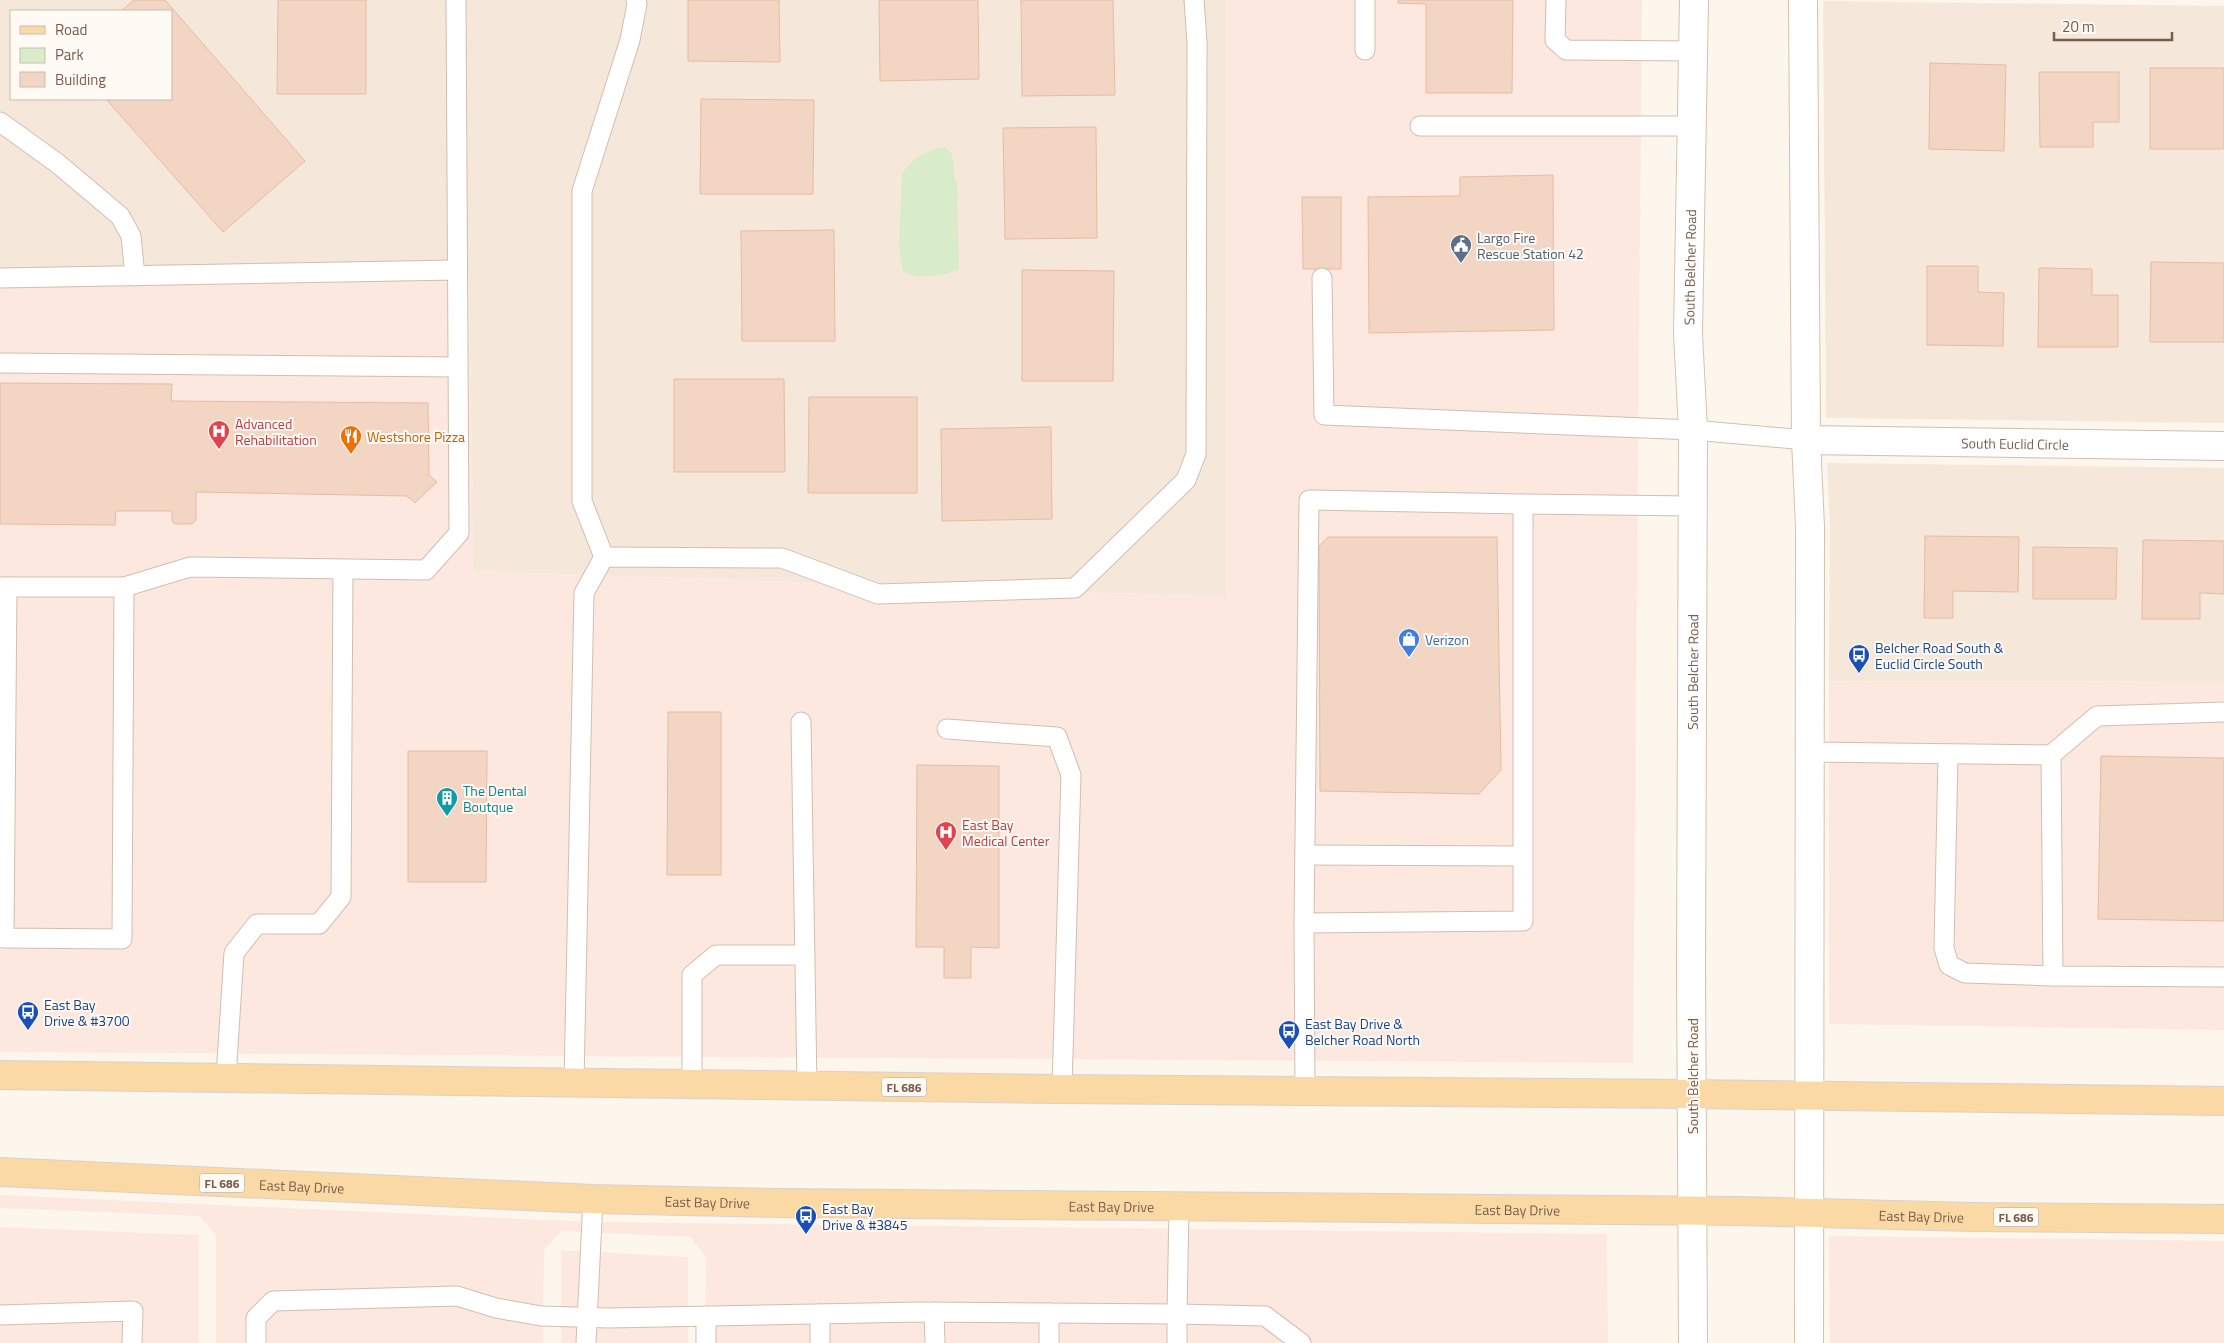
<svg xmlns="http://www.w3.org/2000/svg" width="2224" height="1343" viewBox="0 0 2224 1343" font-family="'Titillium Web',sans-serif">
  <rect width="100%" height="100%" fill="#fdf6ec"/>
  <g fill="#f5e8da" fill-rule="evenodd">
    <path d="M0 0H1226V597L473 571 469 282 0 286ZM11 11H171V99H11Z"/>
    <path d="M1823 1 2224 6V423L1826 418Z"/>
    <path d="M1827 463 2224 468V682L1829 681 1830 527Z"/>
  </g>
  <g fill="#fde8e0">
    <path d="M1226 0H1642L1633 1063 0 1052V286L469 282 474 571 1226 597Z"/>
    <path d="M1829 681 2224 682V1030L1829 1024Z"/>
    <path d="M0 1195 593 1222 1607 1234 1608 1343H705L706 1257 690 1237 562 1231 544 1250 543 1343H216V1235L199 1216 0 1208Z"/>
    <path d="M0 1227 199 1235V1343H0Z"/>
    <path d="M1829 1236 2224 1241V1343H1830Z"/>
    <path d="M561 1250 688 1257V1343H561Z"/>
  </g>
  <path fill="#d8ecc9" d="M945 147C959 156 950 171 957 184L959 269C945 277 917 280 903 271L899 248 902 174C910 160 928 149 945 147Z"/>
  <g fill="#f3d5c3" stroke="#e6bba3">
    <path d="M134 0H165L305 161 223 232 106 99H171V11H121Z"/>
    <path d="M278 0H366V94H277Z"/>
    <path d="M688 0H779L780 62 688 61Z"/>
    <path d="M879 0H978L979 79 880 81Z"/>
    <path d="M1021 0H1113L1115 95 1022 96Z"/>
    <path d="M1398 0H1513L1512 93H1426V4L1398 3Z"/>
    <path d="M1930 63 2006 65 2004 151 1929 149Z"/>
    <rect x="2150" y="68" width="74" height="81"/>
    <path d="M2039 72H2119V122H2093V147H2040Z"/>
    <path d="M701 99 814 100 813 194H700Z"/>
    <path d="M1096 127 1097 238 1005 239 1003 128Z"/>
    <path d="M1553 175 1554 330 1369 333 1368 197 1460 196V177Z"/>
    <path d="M1302 197H1341V269H1303Z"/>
    <path d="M834 230 835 341H742L741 231Z"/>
    <path d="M2151 262 2224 263V342H2150Z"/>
    <path d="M1927 266H1978V292L2004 293 2003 346 1927 345Z"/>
    <path d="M2039 268 2092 269V295H2118V347H2038Z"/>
    <path d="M1022 270 1114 271 1113 381H1022Z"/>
    <path d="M674 379H784L785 472H674Z"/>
    <path d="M0 383 172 384 171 401 428 403 429 475 437 482 415 503 407 496 196 492V520L192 524H175L172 521V511H116L115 525 0 524Z"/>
    <path d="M809 397H917V493H808Z"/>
    <path d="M1051 427 1052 519 942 521 941 429Z"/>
    <path d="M1925 536 2019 537 2018 592 1953 591V618H1924Z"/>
    <path d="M1328 537H1497L1501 770 1479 794 1320 791 1319 546Z"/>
    <path d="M2143 540 2224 541V594L2200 593V619H2142Z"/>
    <path d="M2033 547 2117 548 2116 599H2033Z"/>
    <path d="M668 712H721V875H667Z"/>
    <path d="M408 751H487L486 882H408Z"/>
    <path d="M2101 756 2224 758V921L2098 919Z"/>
    <path d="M917 765 999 766V948L971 947V978H944V947H916Z"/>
  </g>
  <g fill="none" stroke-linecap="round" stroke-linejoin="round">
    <g stroke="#d1beb0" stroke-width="21">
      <g id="lane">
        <path d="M1556 0 1555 40 1566 50 1693 51"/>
        <path d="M1365 50V0"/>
        <path d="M0 122 57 163 120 216 131 236 135 276"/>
        <path d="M1420 126H1692"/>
        <path d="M0 278 457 270"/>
        <path d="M1322 278 1324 415 1693 430 1806 440"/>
        <path d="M0 363 458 367"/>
        <path d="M604 557 582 501V191L630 40 637 4 636 0"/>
        <path d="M0 587H124L190 567 426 570 459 533 456 0"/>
        <path d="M7 587 4 938 122 939 124 587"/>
        <path d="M801 722 807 1086"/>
        <path d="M947 729 1057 737 1071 775 1062 1089"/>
        <path d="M1809 752 2051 755 2053 976 2224 977"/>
        <path d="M1948 755 1944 948 1949 965 1965 973 2053 976"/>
        <path d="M2051 755 2097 716 2224 712"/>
        <path d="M1305 855 1522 856"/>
        <path d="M1304 923 1309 500 1523 504"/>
        <path d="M226 1078 234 953 257 924H319L341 897 343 570"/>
        <path d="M574 1083 584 593 604 557 782 558 878 594 1075 588 1186 480 1196 454 1197 42 1194 0"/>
        <path d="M692 1084V975L716 955H805"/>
        <path d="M1305 1091 1304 923 1523 921V504L1693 506"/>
        <path d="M1179 1207 1177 1314 1265 1316 1301 1343"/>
        <path d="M934 1312 935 1343"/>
        <path d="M1049 1313V1343"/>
        <path d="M0 1315 133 1311 132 1343"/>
        <path d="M256 1343V1318L273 1301 457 1296 496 1308 541 1316 609 1318 919 1312 1177 1314V1343"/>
        <path d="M586 1343 593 1199"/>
        <path d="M706 1343V1316"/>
        <path d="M820 1343V1314"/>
      </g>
    </g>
    <g stroke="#d1beb0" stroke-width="30">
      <g id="street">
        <path id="s1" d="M1806 440 2224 446"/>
      </g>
    </g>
    <g stroke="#d6c0b0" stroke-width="30">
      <g id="secondary">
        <path d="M1803 0 1806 440 1810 527 1809 1343"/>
        <path id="s2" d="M1693 1343 1691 968 1693 430 1688 334 1694 0"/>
      </g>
    </g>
    <g stroke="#dad1cd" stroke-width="30">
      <g id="primary">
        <path d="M0 1075 1062 1089 1692 1094 2224 1101"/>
        <path id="s3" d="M0 1172 593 1199 779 1203 1738 1211 1972 1217 2224 1219"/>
      </g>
    </g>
    <use href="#lane" stroke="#fff" stroke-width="19"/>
    <use href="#street" stroke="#fff" stroke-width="28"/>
    <use href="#secondary" stroke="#fff" stroke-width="28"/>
    <use href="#primary" stroke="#fbd9a5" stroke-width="28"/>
  </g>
  <defs>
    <g id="civic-pin" transform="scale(1.125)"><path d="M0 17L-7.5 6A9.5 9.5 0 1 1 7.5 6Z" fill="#5c6f8a" stroke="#fffaf3"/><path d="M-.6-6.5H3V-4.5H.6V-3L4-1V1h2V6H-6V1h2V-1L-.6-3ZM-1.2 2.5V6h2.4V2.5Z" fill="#fff"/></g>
    <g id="hospital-pin" transform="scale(1.125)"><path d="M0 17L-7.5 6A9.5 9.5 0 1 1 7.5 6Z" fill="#e0444e" stroke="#fffaf3"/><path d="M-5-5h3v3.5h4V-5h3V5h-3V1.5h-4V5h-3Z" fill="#fff"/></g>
    <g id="restaurant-pin" transform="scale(1.125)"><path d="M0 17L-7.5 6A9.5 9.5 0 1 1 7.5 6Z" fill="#e8710a" stroke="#fffaf3"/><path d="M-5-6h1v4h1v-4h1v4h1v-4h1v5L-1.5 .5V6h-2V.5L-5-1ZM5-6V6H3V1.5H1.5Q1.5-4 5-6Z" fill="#fff"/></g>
    <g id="shop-pin" transform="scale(1.125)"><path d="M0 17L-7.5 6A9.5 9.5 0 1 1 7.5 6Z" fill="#3f7fe0" stroke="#fffaf3"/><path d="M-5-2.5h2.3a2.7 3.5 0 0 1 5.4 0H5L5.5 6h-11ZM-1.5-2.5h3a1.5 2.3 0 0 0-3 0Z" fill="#fff"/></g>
    <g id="bus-pin" transform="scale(1.125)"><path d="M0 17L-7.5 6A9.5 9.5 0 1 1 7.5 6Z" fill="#1a4fb4" stroke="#fffaf3"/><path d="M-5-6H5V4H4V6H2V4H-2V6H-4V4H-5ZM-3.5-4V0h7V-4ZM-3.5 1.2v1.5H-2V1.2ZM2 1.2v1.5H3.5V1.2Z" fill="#fff"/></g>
    <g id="building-pin" transform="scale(1.125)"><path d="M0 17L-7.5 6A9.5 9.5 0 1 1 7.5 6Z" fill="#0f9aa8" stroke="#fffaf3"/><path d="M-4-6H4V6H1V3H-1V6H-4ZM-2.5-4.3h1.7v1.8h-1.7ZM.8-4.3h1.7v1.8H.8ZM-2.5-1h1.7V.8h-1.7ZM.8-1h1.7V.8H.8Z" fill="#fff"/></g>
  </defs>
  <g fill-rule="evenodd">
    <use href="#civic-pin" x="1461" y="245"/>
    <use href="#hospital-pin" x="219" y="431"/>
    <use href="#restaurant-pin" x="351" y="436"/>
    <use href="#shop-pin" x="1409" y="639"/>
    <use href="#bus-pin" x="1859" y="655"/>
    <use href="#building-pin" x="447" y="798"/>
    <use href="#hospital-pin" x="946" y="832"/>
    <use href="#bus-pin" x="28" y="1012"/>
    <use href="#bus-pin" x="1289" y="1031"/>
    <use href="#bus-pin" x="806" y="1216"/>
  </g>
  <g text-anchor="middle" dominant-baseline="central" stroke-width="4" stroke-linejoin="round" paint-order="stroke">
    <g fill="#fffaf3" stroke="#a28b7f" stroke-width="1">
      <rect x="881.5" y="1077.5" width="45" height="19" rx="4"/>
      <rect x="199.5" y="1173.5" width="45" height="19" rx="4"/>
      <rect x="1993.5" y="1207.5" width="45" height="19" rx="4"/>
    </g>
    <g font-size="12" font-weight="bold" fill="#7a5c4d">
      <text x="904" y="1087">FL 686</text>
      <text x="222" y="1183">FL 686</text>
      <text x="2016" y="1217">FL 686</text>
    </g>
    <g font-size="14" fill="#4e5e75" stroke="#fffaf3" text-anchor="start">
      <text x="1477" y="237">Largo Fire<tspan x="1477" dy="16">Rescue Station 42</tspan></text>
    </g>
    <g font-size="14" fill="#7a5c4d" stroke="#fffaf3">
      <text stroke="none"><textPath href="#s2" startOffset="1076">South Belcher Road</textPath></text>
      <text stroke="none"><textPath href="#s1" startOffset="209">South Euclid Circle</textPath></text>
      <text stroke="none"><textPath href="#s2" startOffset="671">South Belcher Road</textPath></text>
      <text transform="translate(1692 1076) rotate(-90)">South Belcher Road</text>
      <text stroke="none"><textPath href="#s3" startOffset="302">East Bay Drive</textPath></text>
      <text stroke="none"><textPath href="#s3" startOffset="708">East Bay Drive</textPath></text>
      <text stroke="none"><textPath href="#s3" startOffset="1112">East Bay Drive</textPath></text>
      <text stroke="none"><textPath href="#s3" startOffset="1518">East Bay Drive</textPath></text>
      <text stroke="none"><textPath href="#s3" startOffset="1922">East Bay Drive</textPath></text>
    </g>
    <g font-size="14" fill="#be3a42" stroke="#fffaf3" text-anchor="start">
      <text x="235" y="423">Advanced<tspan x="235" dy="16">Rehabilitation</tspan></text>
      <text x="962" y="824">East Bay<tspan x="962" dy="16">Medical Center</tspan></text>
    </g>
    <g font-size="14" fill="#c56008" stroke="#fffaf3" text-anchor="start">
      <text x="367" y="436">Westshore Pizza</text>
    </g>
    <g font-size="14" fill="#366cbe" stroke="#fffaf3" text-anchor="start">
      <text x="1425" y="639">Verizon</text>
    </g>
    <g font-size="14" fill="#164399" stroke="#fffaf3" text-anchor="start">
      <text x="1875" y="647">Belcher Road South &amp;<tspan x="1875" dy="16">Euclid Circle South</tspan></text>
      <text x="44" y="1004">East Bay<tspan x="44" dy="16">Drive &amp; #3700</tspan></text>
      <text x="1305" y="1023">East Bay Drive &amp;<tspan x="1305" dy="16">Belcher Road North</tspan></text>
      <text x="822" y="1208">East Bay<tspan x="822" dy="16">Drive &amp; #3845</tspan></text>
    </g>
    <g font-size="14" fill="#0d838f" stroke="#fffaf3" text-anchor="start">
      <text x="463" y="790">The Dental<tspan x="463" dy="16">Boutque</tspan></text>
    </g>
  </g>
  <rect x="10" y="10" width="162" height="90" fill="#fffaf3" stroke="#cabbb1"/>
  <rect x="20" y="26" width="25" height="8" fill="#fbd9a5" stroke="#cabbb1"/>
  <text x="55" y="35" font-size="15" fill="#7a5c4d">Road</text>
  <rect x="20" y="48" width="25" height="15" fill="#d8ecc9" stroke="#cabbb1"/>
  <text x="55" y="60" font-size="15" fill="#7a5c4d">Park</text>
  <rect x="20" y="72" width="25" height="15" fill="#f3d5c3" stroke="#cabbb1"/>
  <text x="55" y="85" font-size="15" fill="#7a5c4d">Building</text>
  <path d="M2054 32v8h118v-8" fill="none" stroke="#7a5c4d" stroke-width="2.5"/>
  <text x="2062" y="32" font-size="15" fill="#7a5c4d" stroke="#fffaf3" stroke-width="4" paint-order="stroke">20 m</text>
</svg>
